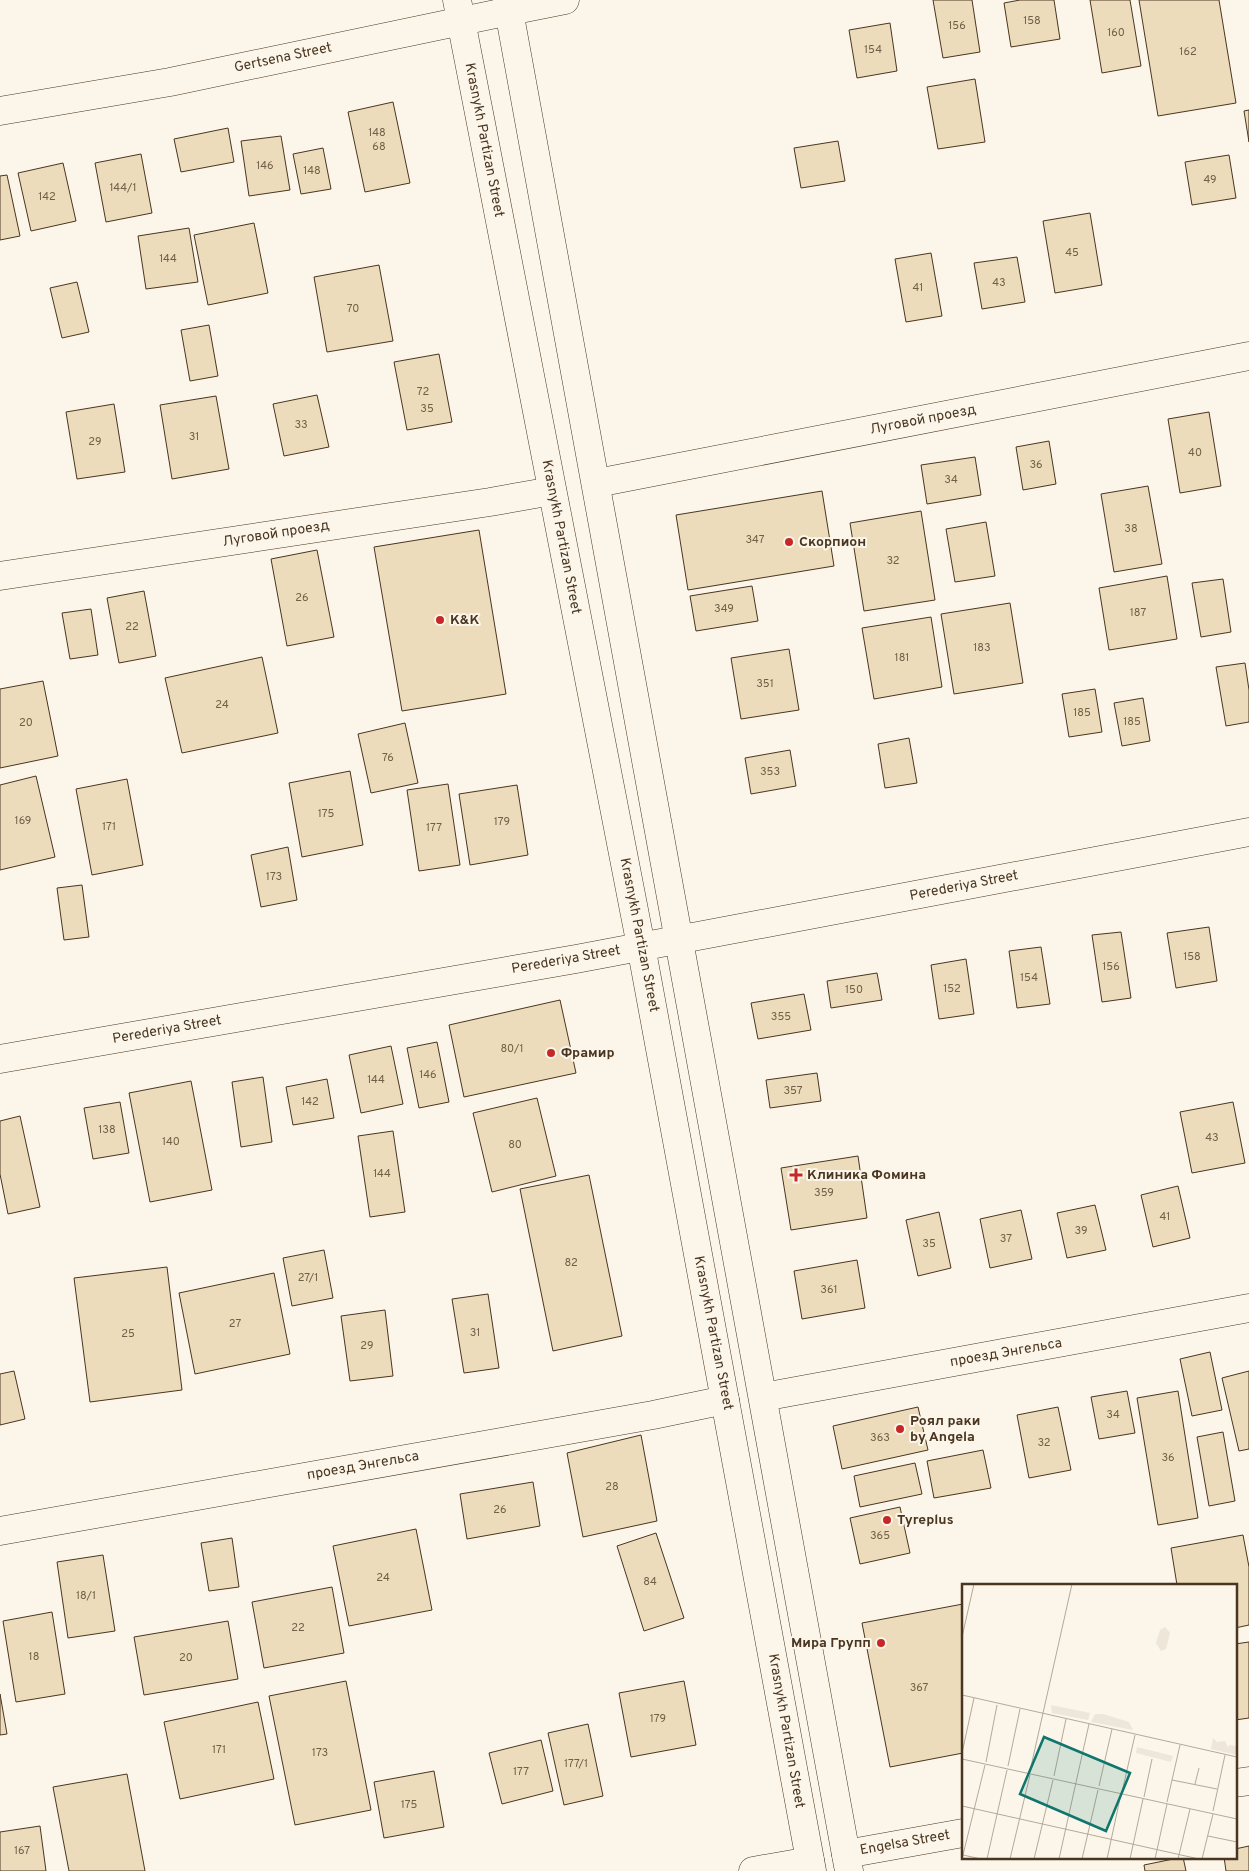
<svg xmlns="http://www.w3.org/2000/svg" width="1249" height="1871" viewBox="0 0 1249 1871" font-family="Overpass,sans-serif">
  <rect width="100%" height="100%" fill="#fbf6e9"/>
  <g fill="#ecdcbc" stroke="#4a3520">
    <path d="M933 0H972L980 52 943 58Z"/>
    <path d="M1020 0H1054L1060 39 1011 47 1004 3Z"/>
    <path d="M1090 0H1130L1141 66 1102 73Z"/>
    <path d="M1139 0H1219L1236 103 1158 116Z"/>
    <path d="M890 23 897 71 857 78 849 30Z"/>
    <path d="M975 79 985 142 938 149 927 87Z"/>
    <path d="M393 102 410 183 365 192 348 112Z"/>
    <path d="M1249 110V142L1244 111Z"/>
    <path d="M228 128 234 162 181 172 174 139Z"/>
    <path d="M281 136 290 190 249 196 241 141Z"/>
    <path d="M838 141 845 181 801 188 794 148Z"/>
    <path d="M323 148 331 189 301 194 293 154Z"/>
    <path d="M141 154 152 213 106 222 95 163Z"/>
    <path d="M1229 155 1236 198 1192 205 1185 162Z"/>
    <path d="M63 163 76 221 31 231 18 173Z"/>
    <path d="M7 175 20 236 0 240V176Z"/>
    <path d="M1090 213 1102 285 1055 293 1043 221Z"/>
    <path d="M254 223 268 293 208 305 194 235Z"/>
    <path d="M189 228 198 282 146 289 138 236Z"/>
    <path d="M931 253 942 316 906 322 895 259Z"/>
    <path d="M1017 257 1025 302 982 309 974 263Z"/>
    <path d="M379 265 393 341 327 352 314 277Z"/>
    <path d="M77 282 89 332 62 338 50 288Z"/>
    <path d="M209 325 218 376 190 381 181 330Z"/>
    <path d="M439 354 452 422 407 430 394 362Z"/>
    <path d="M317 395 329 447 284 456 273 404Z"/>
    <path d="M216 396 229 469 172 479 160 405Z"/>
    <path d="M114 404 125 472 77 479 66 412Z"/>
    <path d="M1209 412 1221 486 1180 493 1168 419Z"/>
    <path d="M1049 441 1056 484 1023 490 1016 447Z"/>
    <path d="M975 457 981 495 927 504 921 465Z"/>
    <path d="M1148 486 1162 564 1114 572 1101 494Z"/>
    <path d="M822 491 834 566 688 590 676 515Z"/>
    <path d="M921 511 935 600 864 611 850 523Z"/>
    <path d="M986 522 995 576 955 582 946 529Z"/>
    <path d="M479 530 506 694 402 711 374 547Z"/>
    <path d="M317 550 334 637 287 646 271 559Z"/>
    <path d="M1167 576 1177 639 1109 650 1099 588Z"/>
    <path d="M1223 579 1231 632 1201 637 1192 583Z"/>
    <path d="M752 586 758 621 696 631 690 596Z"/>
    <path d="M144 591 156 656 119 663 107 598Z"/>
    <path d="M1010 603 1023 683 954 694 941 614Z"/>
    <path d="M91 609 98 655 70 659 62 613Z"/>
    <path d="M931 617 942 687 874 699 862 628Z"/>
    <path d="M789 649 799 710 741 719 731 658Z"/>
    <path d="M262 657 278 733 182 753 165 678Z"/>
    <path d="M1245 663 1249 690V722L1226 726 1216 667Z"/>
    <path d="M43 681 58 756 0 768V689Z"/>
    <path d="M1095 689 1102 732 1069 737 1062 694Z"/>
    <path d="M1143 698 1150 741 1122 746 1114 703Z"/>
    <path d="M405 723 418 783 371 793 358 734Z"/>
    <path d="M909 738 917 783 885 788 878 744Z"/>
    <path d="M790 750 796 786 751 794 745 758Z"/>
    <path d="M350 771 363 845 302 857 289 783Z"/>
    <path d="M36 776 55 857 0 870V785Z"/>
    <path d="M127 779 143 865 92 875 76 789Z"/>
    <path d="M448 784 460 865 419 871 407 790Z"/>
    <path d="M517 785 528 855 470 865 459 794Z"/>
    <path d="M288 847 297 900 261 907 251 855Z"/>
    <path d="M82 885 89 937 64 940 57 888Z"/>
    <path d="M1209 927 1217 981 1176 988 1167 933Z"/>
    <path d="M1121 932 1131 998 1102 1002 1092 935Z"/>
    <path d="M1041 947 1050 1004 1017 1008 1009 951Z"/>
    <path d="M966 959 974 1014 939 1019 931 965Z"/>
    <path d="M877 973 882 1000 831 1008 827 981Z"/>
    <path d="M804 994 811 1030 758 1039 751 1003Z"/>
    <path d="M560 1000 576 1073 464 1097 449 1025Z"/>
    <path d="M437 1042 449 1102 419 1108 407 1048Z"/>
    <path d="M391 1046 403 1104 361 1113 349 1055Z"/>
    <path d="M817 1073 821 1101 770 1108 766 1080Z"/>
    <path d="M263 1077 272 1142 241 1147 232 1082Z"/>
    <path d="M327 1079 334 1118 293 1125 286 1087Z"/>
    <path d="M191 1081 212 1190 150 1202 129 1093Z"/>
    <path d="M537 1098 556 1176 492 1192 473 1113Z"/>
    <path d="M120 1102 129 1153 93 1159 84 1108Z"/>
    <path d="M1233 1102 1245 1163 1192 1173 1180 1112Z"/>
    <path d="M20 1116 40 1207 8 1214 0 1174V1121Z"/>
    <path d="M393 1131 405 1212 370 1217 358 1136Z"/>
    <path d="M858 1156 867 1218 791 1230 781 1168Z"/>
    <path d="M589 1175 622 1336 553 1351 520 1189Z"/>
    <path d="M1178 1186 1190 1238 1153 1247 1141 1195Z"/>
    <path d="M1095 1205 1106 1250 1067 1258 1057 1213Z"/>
    <path d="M1021 1210 1032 1259 990 1268 980 1219Z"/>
    <path d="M939 1212 951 1268 918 1276 906 1220Z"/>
    <path d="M324 1250 333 1298 292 1306 283 1258Z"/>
    <path d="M857 1260 865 1308 802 1319 794 1271Z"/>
    <path d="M167 1267 182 1390 90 1402 74 1278Z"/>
    <path d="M274 1273 290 1354 195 1374 179 1293Z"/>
    <path d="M488 1294 499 1368 464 1373 452 1299Z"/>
    <path d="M385 1310 393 1376 350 1381 341 1316Z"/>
    <path d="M1210 1352 1222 1410 1192 1416 1180 1359Z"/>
    <path d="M14 1371 25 1419 0 1425V1374Z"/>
    <path d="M1249 1371V1449L1239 1451 1222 1378Z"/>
    <path d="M1127 1391 1135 1433 1099 1439 1091 1397Z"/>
    <path d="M1178 1391 1198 1518 1158 1525 1137 1398Z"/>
    <path d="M918 1407 928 1450 842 1469 833 1426Z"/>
    <path d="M1058 1407 1071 1470 1029 1478 1017 1415Z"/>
    <path d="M1223 1432 1235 1501 1209 1506 1197 1437Z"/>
    <path d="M641 1435 657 1521 583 1537 567 1453Z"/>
    <path d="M983 1450 991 1488 934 1498 927 1461Z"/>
    <path d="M915 1463 922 1494 860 1507 854 1476Z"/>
    <path d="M533 1482 540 1526 467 1539 460 1494Z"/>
    <path d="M900 1507 910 1553 860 1564 850 1518Z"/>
    <path d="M416 1529 432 1610 349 1626 333 1546Z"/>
    <path d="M656 1533 684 1618 644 1631 617 1546Z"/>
    <path d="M1243 1535 1249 1567V1625L1235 1628V1585H1177L1171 1548Z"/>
    <path d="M232 1538 239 1587 209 1591 201 1543Z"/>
    <path d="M103 1555 115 1631 68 1638 57 1562Z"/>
    <path d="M332 1587 344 1653 264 1668 252 1602Z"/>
    <path d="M963 1604V1753L890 1767 862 1623Z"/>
    <path d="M52 1612 65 1694 16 1702 3 1621Z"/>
    <path d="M228 1621 238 1679 144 1695 134 1637Z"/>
    <path d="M1249 1642V1718L1235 1720V1644Z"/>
    <path d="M346 1681 371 1810 295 1825 269 1696Z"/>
    <path d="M684 1681 696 1745 631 1757 619 1693Z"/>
    <path d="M0 1694 7 1734 0 1735Z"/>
    <path d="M258 1702 274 1779 180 1799 164 1722Z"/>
    <path d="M588 1724 603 1796 564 1805 548 1733Z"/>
    <path d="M541 1740 553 1791 502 1804 489 1753Z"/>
    <path d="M434 1771 444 1827 384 1838 374 1782Z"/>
    <path d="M127 1774 145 1871H69L53 1787Z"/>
    <path d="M40 1826 46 1871H0V1832Z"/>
    <path d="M1249 1846V1871H1226L1224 1857H1235V1849Z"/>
    <path d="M1183 1857 1186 1871H1145L1144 1865Z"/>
  </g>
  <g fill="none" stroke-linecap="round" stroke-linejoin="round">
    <g stroke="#4a3520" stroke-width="29">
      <g id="minor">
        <path d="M597 483 1249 356"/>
        <path d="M0 576 490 502 552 491"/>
        <path d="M0 1059 576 959 1249 832"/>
        <path d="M763 1397 1249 1308"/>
        <path d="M0 1531 653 1415 725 1400"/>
        <path d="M1235 1783 1249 1781"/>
        <path d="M846 1854 963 1833"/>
        <path d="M753 1871 810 1861"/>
      </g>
    </g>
    <g stroke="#4a3520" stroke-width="29">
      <path id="tertiary" d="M0 111 170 82 510 11"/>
    </g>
    <g stroke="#4a3520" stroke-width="29">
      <path id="secondary" d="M510 11 565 0"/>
    </g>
    <g stroke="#4a3520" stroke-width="29">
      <g id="trunk">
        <path d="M457 0 641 946 812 1871"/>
        <path d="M507 0 849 1871"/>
      </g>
    </g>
    <use href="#minor" stroke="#fbf6e9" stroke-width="28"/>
    <use href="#tertiary" stroke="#fbf6e9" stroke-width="28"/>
    <use href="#secondary" stroke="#fbf6e9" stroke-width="28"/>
    <use href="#trunk" stroke="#fbf6e9" stroke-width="28"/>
  </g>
  <g fill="#c62828" stroke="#fbf6e9" stroke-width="2">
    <circle cx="789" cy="542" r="5"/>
    <circle cx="440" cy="620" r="5"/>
    <circle cx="551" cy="1053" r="5"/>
    <path d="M793.5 1167.5h5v5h5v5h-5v5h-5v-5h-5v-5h5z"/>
    <circle cx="900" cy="1429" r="5"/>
    <circle cx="887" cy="1520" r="5"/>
    <circle cx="881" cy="1643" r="5"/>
  </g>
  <g text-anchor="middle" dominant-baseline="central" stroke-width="4" stroke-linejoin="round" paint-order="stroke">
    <g font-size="11" fill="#725f47">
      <text x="1032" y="21">158</text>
      <text x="957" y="26">156</text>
      <text x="1116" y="33">160</text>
      <text x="873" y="50">154</text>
      <text x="1188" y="52">162</text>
      <text x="377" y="133">148</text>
      <text x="379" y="147">68</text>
      <text x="265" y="166">146</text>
      <text x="312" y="171">148</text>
      <text x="1210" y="180">49</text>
      <text x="123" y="188">144/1</text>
      <text x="47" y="197">142</text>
      <text x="1072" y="253">45</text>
      <text x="168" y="259">144</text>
      <text x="999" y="283">43</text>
      <text x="918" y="288">41</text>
      <text x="353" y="309">70</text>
      <text x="423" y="392">72</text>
      <text x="427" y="409">35</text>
      <text x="301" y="425">33</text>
      <text x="194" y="437">31</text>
      <text x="95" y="442">29</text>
      <text x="1195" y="453">40</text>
      <text x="1036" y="465">36</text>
      <text x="951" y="480">34</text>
      <text x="1131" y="529">38</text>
      <text x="755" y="540">347</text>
      <text x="893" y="561">32</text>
      <text x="302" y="598">26</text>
      <text x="724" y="609">349</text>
      <text x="1138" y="613">187</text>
      <text x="132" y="627">22</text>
      <text x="982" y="648">183</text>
      <text x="902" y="658">181</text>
      <text x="765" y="684">351</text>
      <text x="222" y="705">24</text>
      <text x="1082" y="713">185</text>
      <text x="1132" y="722">185</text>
      <text x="26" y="723">20</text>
      <text x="388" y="758">76</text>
      <text x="770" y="772">353</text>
      <text x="326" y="814">175</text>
      <text x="23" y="821">169</text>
      <text x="502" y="822">179</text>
      <text x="109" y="827">171</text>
      <text x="434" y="828">177</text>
      <text x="274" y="877">173</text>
      <text x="1192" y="957">158</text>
      <text x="1111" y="967">156</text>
      <text x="1029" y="978">154</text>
      <text x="952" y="989">152</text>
      <text x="854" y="990">150</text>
      <text x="781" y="1017">355</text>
      <text x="512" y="1049">80/1</text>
      <text x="428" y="1075">146</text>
      <text x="376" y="1080">144</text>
      <text x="793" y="1091">357</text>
      <text x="310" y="1102">142</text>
      <text x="107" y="1130">138</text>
      <text x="1212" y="1138">43</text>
      <text x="171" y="1142">140</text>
      <text x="515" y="1145">80</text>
      <text x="382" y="1174">144</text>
      <text x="824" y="1193">359</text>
      <text x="1165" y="1217">41</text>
      <text x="1081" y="1231">39</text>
      <text x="1006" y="1239">37</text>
      <text x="929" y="1244">35</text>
      <text x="571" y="1263">82</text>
      <text x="308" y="1278">27/1</text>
      <text x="829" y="1290">361</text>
      <text x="235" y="1324">27</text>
      <text x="475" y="1333">31</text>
      <text x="128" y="1334">25</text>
      <text x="367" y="1346">29</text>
      <text x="1113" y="1415">34</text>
      <text x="880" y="1438">363</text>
      <text x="1044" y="1443">32</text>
      <text x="1168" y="1458">36</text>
      <text x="612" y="1487">28</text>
      <text x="500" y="1510">26</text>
      <text x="880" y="1536">365</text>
      <text x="383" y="1578">24</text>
      <text x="650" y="1582">84</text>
      <text x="86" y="1596">18/1</text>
      <text x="298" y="1628">22</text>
      <text x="34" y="1657">18</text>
      <text x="186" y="1658">20</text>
      <text x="919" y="1688">367</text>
      <text x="658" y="1719">179</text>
      <text x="219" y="1750">171</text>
      <text x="320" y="1753">173</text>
      <text x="576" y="1764">177/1</text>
      <text x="521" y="1772">177</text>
      <text x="409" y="1805">175</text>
      <text x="22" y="1851">167</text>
    </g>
    <g font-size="14" fill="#4a3520" stroke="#fbf6e9">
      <text transform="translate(283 58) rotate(-12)">Gertsena Street</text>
      <text transform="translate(484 140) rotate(79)">Krasnykh Partizan Street</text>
      <text transform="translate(923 420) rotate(-11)">Луговой проезд</text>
      <text transform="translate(276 534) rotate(-9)">Луговой проезд</text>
      <text transform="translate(561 537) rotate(79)">Krasnykh Partizan Street</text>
      <text transform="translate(964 886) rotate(-11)">Perederiya Street</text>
      <text transform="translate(639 935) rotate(79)">Krasnykh Partizan Street</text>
      <text transform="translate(566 960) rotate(-10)">Perederiya Street</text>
      <text transform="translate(167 1030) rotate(-10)">Perederiya Street</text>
      <text transform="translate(713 1333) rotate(79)">Krasnykh Partizan Street</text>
      <text transform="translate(1006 1353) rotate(-10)">проезд Энгельса</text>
      <text transform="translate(363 1466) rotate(-10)">проезд Энгельса</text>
      <text transform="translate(786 1731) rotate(80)">Krasnykh Partizan Street</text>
      <text transform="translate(905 1843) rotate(-10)">Engelsa Street</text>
    </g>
    <g font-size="14" font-weight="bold" fill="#4a3520" stroke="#fbf6e9" text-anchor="start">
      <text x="799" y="542">Скорпион</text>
      <text x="450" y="620">K&amp;K</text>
      <text x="561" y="1053">Фрамир</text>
      <text x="807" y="1175">Клиника Фомина</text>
      <text x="910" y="1421">Роял раки<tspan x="910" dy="16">by Angela</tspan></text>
      <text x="897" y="1520">Tyreplus</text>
      <text x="871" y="1643" text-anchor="end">Мира Групп</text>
    </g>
  </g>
  <g transform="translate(962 1584)">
    <rect width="275" height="275" fill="#fbf6e9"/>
    <path d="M203 43 208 49 204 65 199 67 194 59 198 46ZM89 121 128 129 126 136 90 129ZM133 130H141L167 138 171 146 129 138ZM251 154 255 158 263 157 266 164 267 161 275 162V171L249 165ZM175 163 211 172 209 178 174 169Z" fill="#ede6d9"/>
    <path fill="none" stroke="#b4a999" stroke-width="1" d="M0 53 12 0M0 111 275 173M0 169 12 114M0 175 275 235M24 178 35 121M46 182 58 125M68 187 110 0M92 192 104 135M210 196 255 205M233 200 237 184M137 202 150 145M160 208 173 151M182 213 190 175M205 218 218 161M0 222 237 275M251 227 263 171M246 252 275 258M1 271 19 275M0 275 23 181M25 275 45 186M48 275 68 191M72 275 91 196M97 275 127 140M120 275 136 206M145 275 159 210M168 275 181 215M193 275 205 220M216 275 228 225M240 275 251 230"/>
    <path fill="#0f766e" fill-opacity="0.15" stroke="#0f766e" stroke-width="2.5" d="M82 153 168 189 144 247 58 210Z"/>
    <rect width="275" height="275" fill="none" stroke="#4a3520" stroke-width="2.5"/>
  </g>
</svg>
